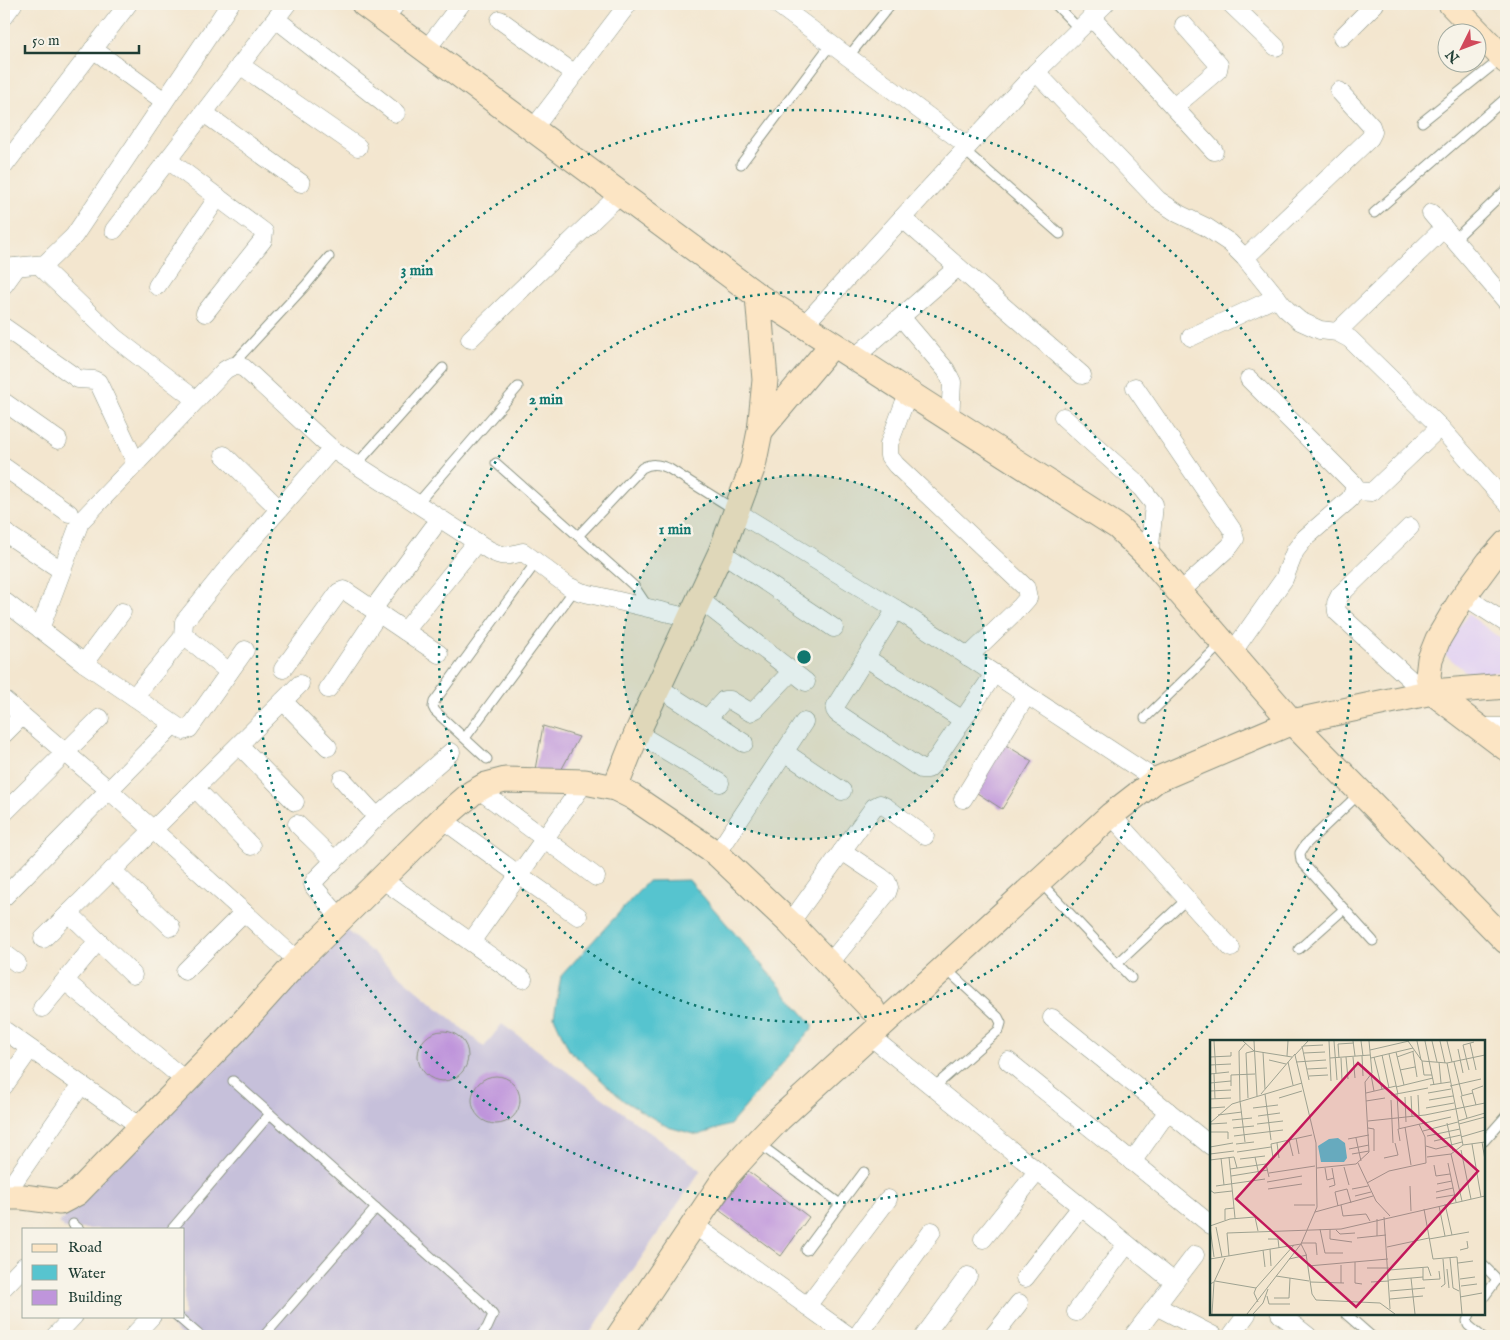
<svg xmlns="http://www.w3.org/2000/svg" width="1510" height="1340" viewBox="0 0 1510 1340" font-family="'IM FELL English',serif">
  <rect width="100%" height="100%" fill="#f7f3e8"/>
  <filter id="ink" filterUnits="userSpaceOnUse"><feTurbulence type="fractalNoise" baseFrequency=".02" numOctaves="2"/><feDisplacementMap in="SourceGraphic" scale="10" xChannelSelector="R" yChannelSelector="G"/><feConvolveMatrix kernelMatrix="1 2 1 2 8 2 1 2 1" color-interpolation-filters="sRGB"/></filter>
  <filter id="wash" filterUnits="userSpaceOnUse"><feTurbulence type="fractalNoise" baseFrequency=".0096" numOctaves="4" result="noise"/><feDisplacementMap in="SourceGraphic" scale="20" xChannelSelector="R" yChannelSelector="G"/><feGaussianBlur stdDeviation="1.12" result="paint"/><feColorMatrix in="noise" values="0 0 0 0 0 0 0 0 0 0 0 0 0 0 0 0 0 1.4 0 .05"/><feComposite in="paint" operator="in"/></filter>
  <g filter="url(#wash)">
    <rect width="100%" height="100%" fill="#f3e6cf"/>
    <path fill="#e3d3f2" d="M1468 614 1506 643V670L1472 677 1442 652Z"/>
    <path fill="#c6c0da" d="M340 925 484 1047 502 1024 701 1170 588 1336H182L161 1316H184V1229H65L59 1223 226 1049Z"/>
    <path fill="#57c4cf" stroke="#3b8082" d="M689 880 814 1026 730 1125 698 1135 668 1127 624 1101 569 1050 554 1017 561 976 648 881Z"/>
    <g id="blocks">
      <g fill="#bf95db">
        <path d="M801 4H816L809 11Z"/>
        <path d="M543 726 579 737 557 778 534 775Z"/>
        <path d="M1004 744 1032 761 1002 809 974 791Z"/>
        <circle cx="443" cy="1056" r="25"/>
        <circle cx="496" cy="1100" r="24"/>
        <path d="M748 1171 809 1217 781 1256 719 1210Z"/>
      </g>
    </g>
  </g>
  <g filter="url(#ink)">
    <use href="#blocks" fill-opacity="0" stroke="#899282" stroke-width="1"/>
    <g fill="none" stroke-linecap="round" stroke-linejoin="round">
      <g stroke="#899282" stroke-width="11">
        <g id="lane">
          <path d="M1055 4 1079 29"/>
          <path d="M848 57 891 4"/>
          <path d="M1422 122 1502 58"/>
          <path d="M964 150 1060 234"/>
          <path d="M741 164 831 44"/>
          <path d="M1374 213 1506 98"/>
          <path d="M1454 240 1506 190"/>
          <path d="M231 366 306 285 329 257"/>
          <path d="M496 463 623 576 634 586 648 607"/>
          <path d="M356 465 443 368"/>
          <path d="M417 504 518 387"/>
          <path d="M578 536 642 468C651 463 658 464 668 468L735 510"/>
          <path d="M1145 718 1221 644"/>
          <path d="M465 738 575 589"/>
          <path d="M487 759 435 711 433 707 434 702 537 561"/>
          <path d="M1359 794 1305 845 1300 853 1301 861 1373 941"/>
          <path d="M1040 882 1131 978"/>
          <path d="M1299 949 1344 909"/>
          <path d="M1117 964 1187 899"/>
          <path d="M233 1081 484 1304 493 1315 487 1328 480 1336"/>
          <path d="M933 1088 999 1030 1001 1023 998 1017 946 969"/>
          <path d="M1484 1141 1506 1116"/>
          <path d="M758 1143 840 1204"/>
          <path d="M73 1224 79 1229"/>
          <path d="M172 1229 270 1114"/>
          <path d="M806 1250 864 1172"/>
          <path d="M1484 1266 1495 1277 1496 1281 1484 1297"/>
          <path d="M1346 1314 1371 1336"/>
          <path d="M1470 1314 1467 1321 1468 1325 1481 1336"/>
          <path d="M177 1316 200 1336"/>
          <path d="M264 1336 376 1208"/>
        </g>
      </g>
      <g stroke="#899282" stroke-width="19">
        <g id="street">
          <path d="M777 4 968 146"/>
          <path d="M1231 4 1276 47"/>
          <path d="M4 16 13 4"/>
          <path d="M1091 17 1214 151"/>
          <path d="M276 19 396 113"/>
          <path d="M384 19 396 4"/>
          <path d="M500 20 575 74"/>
          <path d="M1342 37 1375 4"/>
          <path d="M93 49 164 101"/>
          <path d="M426 50 461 4"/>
          <path d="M240 65 358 147"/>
          <path d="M1036 72 1158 200 1179 214 1206 227 1230 243 1245 258 1286 309 1300 321 1320 330 1337 332 1350 339 1440 427 1506 502"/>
          <path d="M1174 107 1218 70 1219 65 1184 25"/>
          <path d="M204 113 301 183"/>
          <path d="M533 129 628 4"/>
          <path d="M168 160 264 232 263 240 205 313"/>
          <path d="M4 166 128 4"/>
          <path d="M1431 213 1506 301"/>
          <path d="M902 218 1082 375"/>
          <path d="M114 230 287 4"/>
          <path d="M1245 258 1370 138 1373 132 1371 126 1339 91"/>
          <path d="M39 265 115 338 196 400"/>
          <path d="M4 268 45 264 74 236 230 4"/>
          <path d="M4 285 17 267"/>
          <path d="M157 286 218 197"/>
          <path d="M901 317 946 370 952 382 950 420"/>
          <path d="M803 326 1036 72 1105 4"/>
          <path d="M4 327 78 379 94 380 98 382 136 463"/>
          <path d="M1337 332 1444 228"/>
          <path d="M1191 337 1277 297"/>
          <path d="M470 339 620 194"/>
          <path d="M854 358 958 267"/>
          <path d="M1135 387 1233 531 1235 539 1230 546 1180 592"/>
          <path d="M908 393 889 444V456L896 465 1026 588 1028 598 1021 606 968 657"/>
          <path d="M4 402 58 440"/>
          <path d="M1063 417 1138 484 1154 504 1149 557"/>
          <path d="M224 455 279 509"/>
          <path d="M4 467 69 513"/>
          <path d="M1354 491 1372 492 1440 427"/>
          <path d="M737 512 896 609 1156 780"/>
          <path d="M1410 527 1340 595 1336 603 1337 612 1426 694"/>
          <path d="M4 532 55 566"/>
          <path d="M721 552 834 628"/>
          <path d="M1464 596 1506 623"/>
          <path d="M699 599 806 682"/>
          <path d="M4 601 84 663 184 731 189 729 245 650"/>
          <path d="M373 609 433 528"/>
          <path d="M896 609 836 705 835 710 837 713 921 769H928L932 765 994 674"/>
          <path d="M40 629 80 522 225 370C232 365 236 365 244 368L332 449 489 550C504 558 507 556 523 552L568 586 581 592 690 618"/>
          <path d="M405 631 477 542"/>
          <path d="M184 635 229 672"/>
          <path d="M1232 653 1284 579 1295 551 1305 538 1350 499 1354 491V484L1249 379"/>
          <path d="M866 658 963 720"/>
          <path d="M84 663 122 612"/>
          <path d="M283 669 339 592 344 590 439 654"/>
          <path d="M658 687 744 743"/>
          <path d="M328 689 379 613"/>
          <path d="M134 697 183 637 184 622 225 571 332 449"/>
          <path d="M4 700 109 790 298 961"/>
          <path d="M283 701 328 747"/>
          <path d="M707 719 724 700H730L750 712 756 709 792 671"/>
          <path d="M1480 727H1506"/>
          <path d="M637 733 720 783"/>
          <path d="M4 734 22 716"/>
          <path d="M239 745 295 802"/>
          <path d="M784 752 842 791"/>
          <path d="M342 779 377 817"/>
          <path d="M195 788 251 846"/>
          <path d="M478 789 596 877"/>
          <path d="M963 799 1026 696"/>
          <path d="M4 813 100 718"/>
          <path d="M1111 815 1231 948"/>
          <path d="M442 819 519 875 578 916"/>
          <path d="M297 824 334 860"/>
          <path d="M717 854 804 722"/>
          <path d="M112 870 171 927"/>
          <path d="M380 878 523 979"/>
          <path d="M4 897 173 725"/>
          <path d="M69 913 133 975"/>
          <path d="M341 919 314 887 313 884 316 879 377 817 451 752"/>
          <path d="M790 923 874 807 880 804 886 807 925 836"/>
          <path d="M43 939 300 684"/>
          <path d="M471 942 585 782"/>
          <path d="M4 953 17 963"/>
          <path d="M829 964 887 893 889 887 887 882 881 877 842 851"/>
          <path d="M185 971 244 912"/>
          <path d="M65 981 186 1081"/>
          <path d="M42 1008 98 941"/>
          <path d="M1052 1018 1211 1146"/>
          <path d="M4 1030 141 1127"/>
          <path d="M870 1036 1174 1282"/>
          <path d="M1008 1061 1211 1225"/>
          <path d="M4 1086 30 1049"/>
          <path d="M1132 1162 1168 1111"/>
          <path d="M4 1196 81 1085"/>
          <path d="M694 1225 849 1336"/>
          <path d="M983 1239 1037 1172"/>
          <path d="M1025 1278 1081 1207"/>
          <path d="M4 1287 24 1266"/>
          <path d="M807 1306 888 1199"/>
          <path d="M1156 1306 1214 1336"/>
          <path d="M1076 1312 1127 1244"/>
          <path d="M1280 1314 1308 1336"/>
          <path d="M55 1336 74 1316"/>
          <path d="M133 1336 152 1316"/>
          <path d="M857 1336 932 1231"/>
          <path d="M924 1336 968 1276"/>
          <path d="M993 1336 1019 1303"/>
          <path d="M1133 1336 1195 1255"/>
          <path d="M1231 1336 1247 1314"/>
        </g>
      </g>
      <g stroke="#899282" stroke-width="27">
        <g id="secondary">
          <path d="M364 4 758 296 1118 527 1149 557 1292 722 1506 941"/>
          <path d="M1451 4 1506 61"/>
          <path d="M760 431 832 345"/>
          <path d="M1506 543 1489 562 1461 600 1438 639 1430 659 1428 676 1432 692 1506 748"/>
          <path d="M615 788 637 733 721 552 753 466 760 431 765 380 758 296"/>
          <path d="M4 1197H23L60 1202 77 1193 235 1031 298 961 442 819 472 793 486 785 505 780 585 782 615 788 633 797 717 854 790 923 872 1009"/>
          <path d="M619 1336 727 1175 757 1142 779 1119 1111 815 1156 780 1292 722 1432 692 1506 686"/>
        </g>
      </g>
      <use href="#lane" stroke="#fff" stroke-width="9"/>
      <use href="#street" stroke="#fff" stroke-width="18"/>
      <use href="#secondary" stroke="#fce5c4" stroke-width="25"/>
    </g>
  </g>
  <circle cx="804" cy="657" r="182" fill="#0f766e" fill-opacity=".12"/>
  <g fill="none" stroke="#0f766e" stroke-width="2.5" stroke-dasharray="2.5 5">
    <circle cx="804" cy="657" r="182"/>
    <circle cx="804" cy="657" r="365"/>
    <circle cx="804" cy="657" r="547"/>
  </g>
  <g transform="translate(1210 1040)">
    <rect width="275" height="275" fill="#f3e6cf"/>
    <path d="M119 99 128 98 135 103 137 118 134 122H111L108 106Z" fill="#57c4cf"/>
    <path fill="none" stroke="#9ea291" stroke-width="1" d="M4 1 6 33M33 1 44 11 82 17M44 1 47 56M119 1 121 41M124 1 127 40M143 1 145 16M151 1 153 16M198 1 212 21 237 23 275 15M207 1 211 20M215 1 224 45M222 1 227 22M230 1 235 23M237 1 242 22M260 3 266 30M92 6 99 40M93 6 113 5M248 9 253 33M160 10 199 1M53 12 55 49M186 12 194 45M203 12 207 37M94 13 115 12M179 14 188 54M172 15 179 48M77 16 78 1M152 16 153 36M0 17 21 16V12M136 17 138 39M143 17 145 38M164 17 172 49M187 17 204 11M120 18 160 15M129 18 128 4 144 3M131 18 132 40M161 18 203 8M59 20 76 24M212 21 214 35H222M78 22 83 45M86 22 116 20M229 22 231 43M244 22 252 55M237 23 253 105M0 25 21 24M97 29 117 28M190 30 205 27M259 30 253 5 264 2M0 34 19 32M4 34 5 59M161 35 164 51M99 36 118 35M0 43 21 41M220 45 240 42M21 46V35L45 34M240 46 271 39M186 47 223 38M0 51 21 50M156 53 186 46M218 53 241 49M51 54 85 14M55 54 61 100M187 54 189 88M181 55 218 48M208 55 209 75M201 56 202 76M195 57 196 82M38 58 36 13 44 11M69 58 92 51M0 59 21 58M181 60 183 103M219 60 243 56M30 61 29 11 36 3M30 61 35 102M156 61 175 58M266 65 262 50 273 46M0 68 15 67M43 68 68 65M216 68 244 63M8 75 32 72M48 76 70 73M257 78 251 56 263 53M22 80 42 78M158 81 215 75 275 63M248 81 275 73M0 83 22 64 92 43M237 83 243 111M0 84 17 83M47 84 73 81M249 84 275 77M195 87 201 125M23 88 44 86M158 88 164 89V111M213 91 248 82M0 92H18V99M24 96 73 90M217 96 250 89M251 97 275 90M86 98 89 114M146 98 151 121M138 99 159 95M79 100 83 116M190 101 188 89 241 77M224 101 251 95M272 102 275 120M67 103 69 118M26 104 44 102M262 104 271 157M216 106 226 109 252 102M0 107 23 103M139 109 159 105M251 110 261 159M27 112 61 107M0 114 24 111M142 114 159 111M19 117 25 178M45 117 49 135M217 117 241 114M11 118 14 145M63 118 61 104 102 95M174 118 188 115 185 103M30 119 55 116M0 120 24 117 27 128M148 123 166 161 180 176M238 123 246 162M224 125 226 136 240 134M134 127 139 145M107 128 146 124 159 112 155 42 162 33 159 1M115 128 117 140 124 138M20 129 56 124 59 137M59 133 105 126M21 136 58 130M57 142 92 136M157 143 179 131 216 123 215 97 209 84M227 144 242 141M6 146 55 139M200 146 201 171M119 147 125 145 122 128M58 149 92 144M142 149 158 146M0 150 4 153 22 151M226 152 243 148M145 156 161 152M226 158 244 155M252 161 241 114 253 105 275 102M235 164 242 195M84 165H105M131 165 133 176 156 174 160 181M128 166 125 152 137 149 141 163M229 166 235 196M214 169 223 219 247 217 252 274M105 172 163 156M174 177 180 269M15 180V169L24 168M0 186 20 179 45 177 48 191M0 187 4 217M6 187 12 217M110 189 115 213H133M120 189V199L142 202M126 190 130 194 145 193M167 196V179M147 198 176 195M58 199H68L69 208M219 199 259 192M91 203H106L107 215M177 207 219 198M60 209 61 226M53 210 55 227M250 210 258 208 257 201M19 216 17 193 131 189 275 156M240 218 243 248 249 251M0 219 91 204 96 214 102 254 106 260 170 263 185 274M79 219 97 215M145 222V243L152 244M248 223 263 221M131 225V243M98 226 178 219M157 228H179M213 228V240L230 239 229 231M237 229 239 248M179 230 218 227 221 236M66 236 99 241M201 238 205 274M250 239 265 237M179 240 213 237M5 241 46 248M100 242 134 243M161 242 179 241M0 244 4 242 15 218M251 246 267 244M231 247 235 244 233 219M180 251 215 248M57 256 59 264H80M250 257 272 253M64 258H79L80 238M180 259 213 256M48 262 44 253 46 248 84 205M2 274 4 242M37 274 91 204 107 167 106 103 85 15 98 1M43 274 53 263 58 249"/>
    <path fill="#c2185b" fill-opacity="0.15" stroke="#c2185b" stroke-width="2.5" d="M148 23 268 131 146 267 26 159Z"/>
    <rect width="275" height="275" fill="none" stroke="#1f3d34" stroke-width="2.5"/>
  </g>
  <circle cx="804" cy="657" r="8" fill="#0f766e" stroke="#f7f3e8" stroke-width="2.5"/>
  <g font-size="15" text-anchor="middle" font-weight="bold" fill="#0f766e" stroke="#f7f3e8" stroke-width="5" stroke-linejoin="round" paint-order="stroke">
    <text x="417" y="275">3 min</text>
    <text x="546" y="404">2 min</text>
    <text x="675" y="534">1 min</text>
  </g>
  <rect width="1510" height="1340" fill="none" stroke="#f7f3e8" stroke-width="20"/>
  <rect x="22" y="1228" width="162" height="90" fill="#f7f3e8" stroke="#a1aaa0"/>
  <rect x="32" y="1244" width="25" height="8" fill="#fce5c4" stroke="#a1aaa0"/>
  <text x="68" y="1252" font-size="15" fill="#1f3d34">Road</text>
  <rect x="32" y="1265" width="25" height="15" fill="#57c4cf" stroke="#a1aaa0"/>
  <text x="68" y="1278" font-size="15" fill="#1f3d34">Water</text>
  <rect x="32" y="1290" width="25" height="15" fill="#bf95db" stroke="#a1aaa0"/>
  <text x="68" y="1302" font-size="15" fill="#1f3d34">Building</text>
  <g transform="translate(1462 48) rotate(228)"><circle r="24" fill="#f7f3e8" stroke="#a1aaa0"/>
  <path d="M0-4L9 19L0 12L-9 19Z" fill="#d1495b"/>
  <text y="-8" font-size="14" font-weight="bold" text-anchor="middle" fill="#1f3d34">N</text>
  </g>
  <path d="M25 45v8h114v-8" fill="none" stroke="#1f3d34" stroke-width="2.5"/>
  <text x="32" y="45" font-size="15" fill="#1f3d34" stroke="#f7f3e8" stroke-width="4" paint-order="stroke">50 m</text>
</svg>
